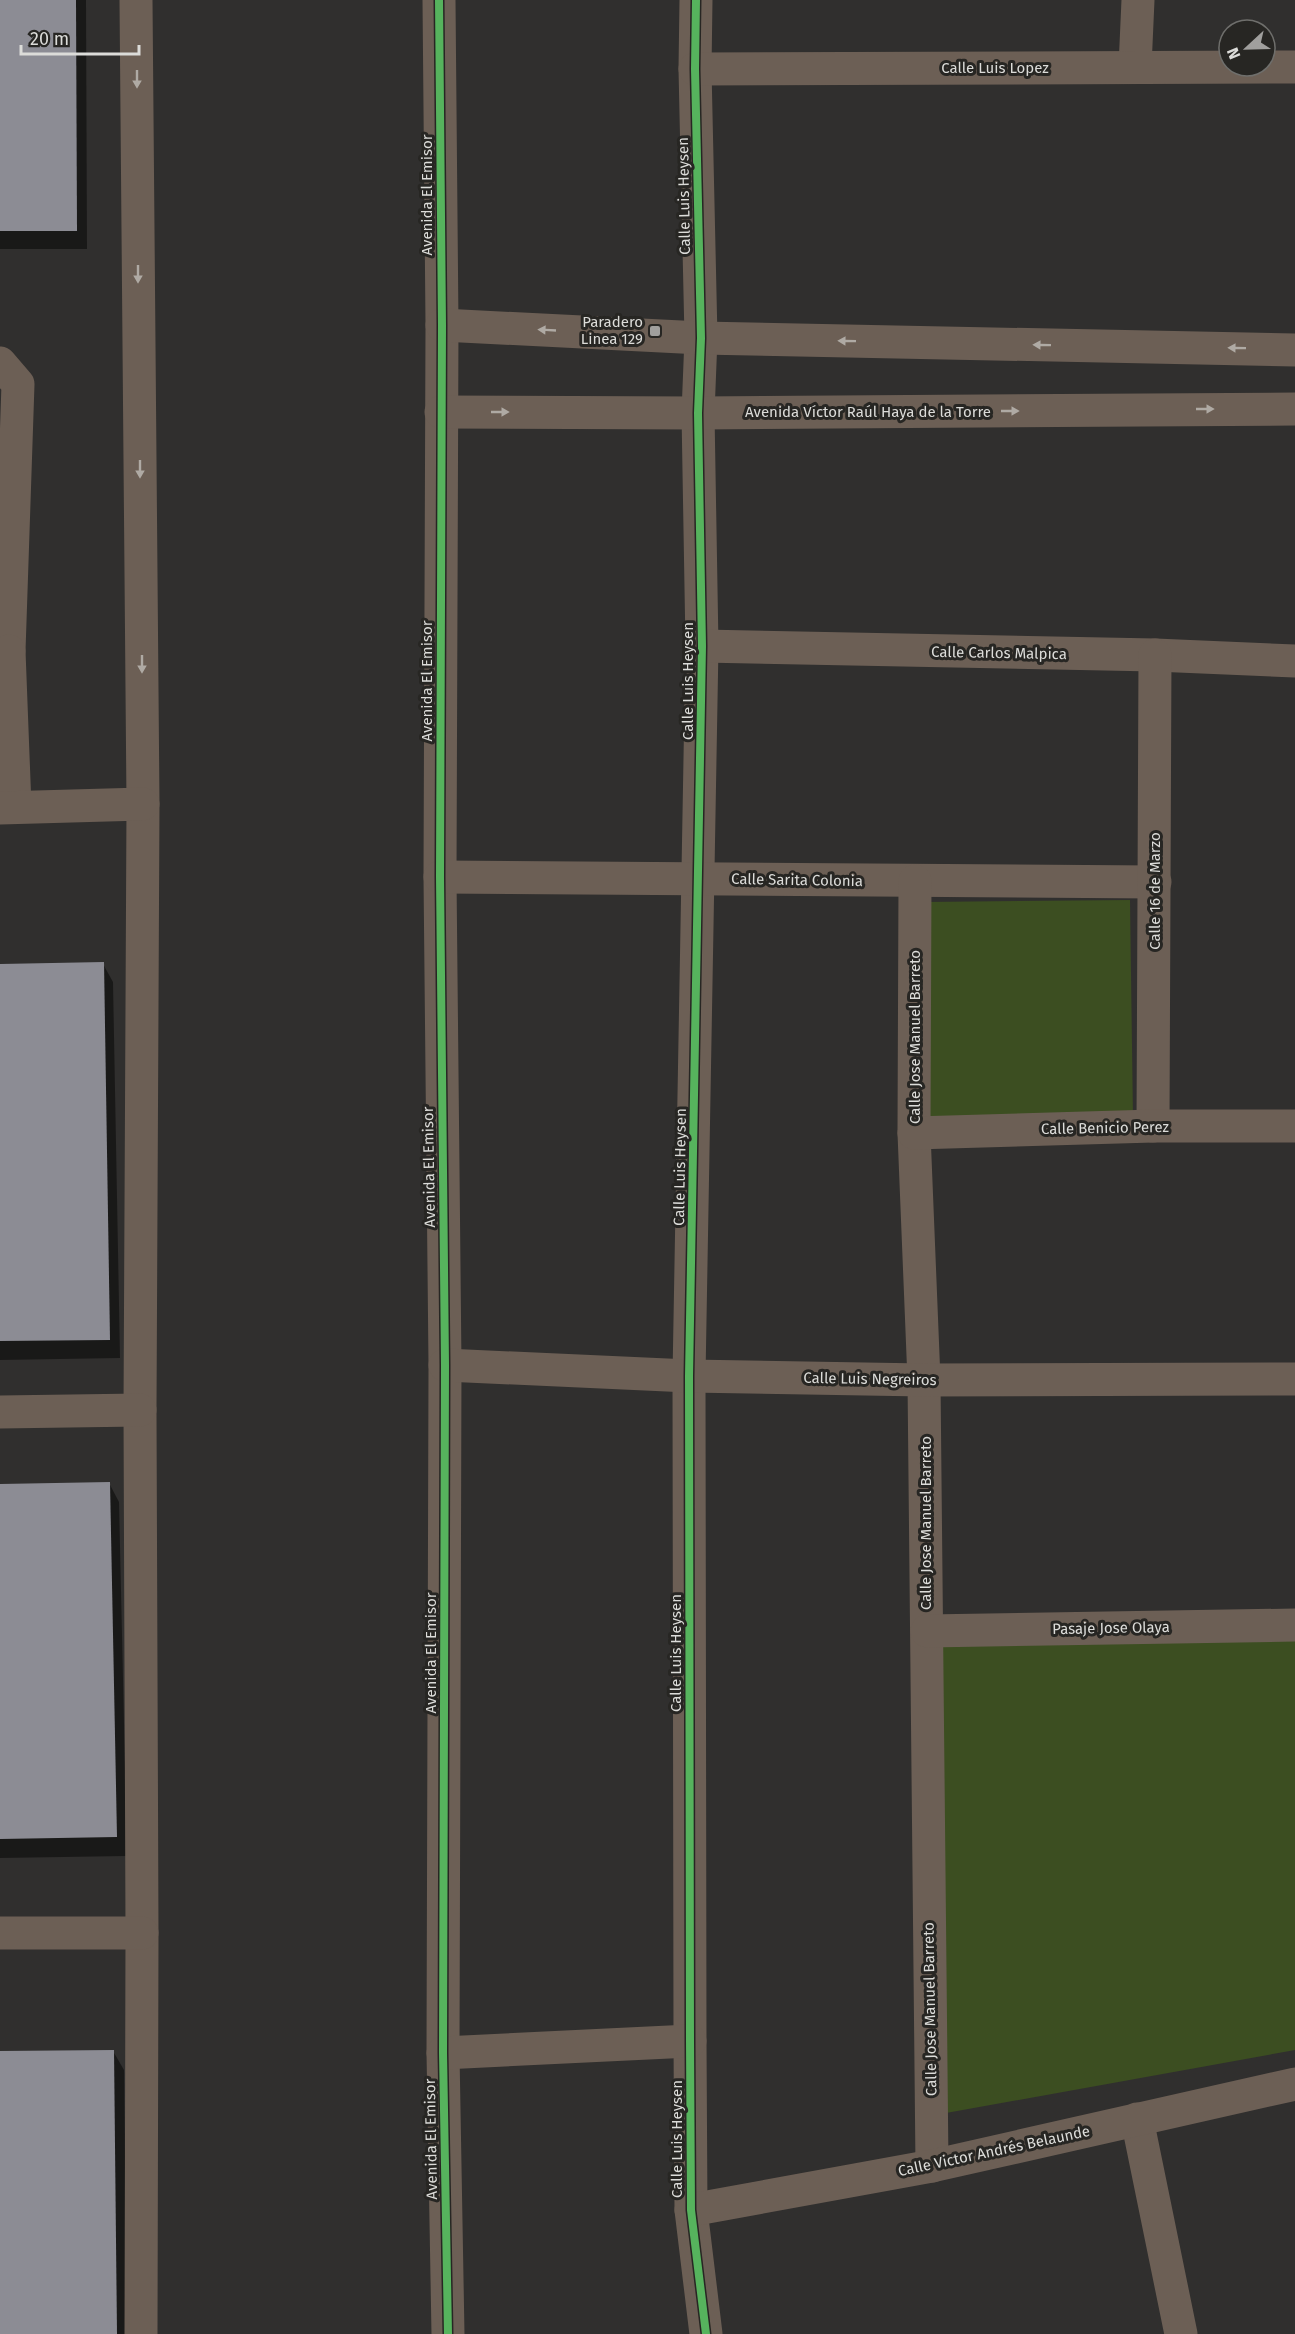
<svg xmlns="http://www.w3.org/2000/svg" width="1295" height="2334" viewBox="0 0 1295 2334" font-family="'Fira Sans',sans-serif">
  <rect width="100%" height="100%" fill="#302f2e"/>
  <g fill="#3c4e21">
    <path d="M1130 900 1133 1118 922 1121 925 902Z"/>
    <path d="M1295 1636V2050L935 2115 932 1638Z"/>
  </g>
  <g fill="#0007">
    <path d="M0 0H86L87 249H0Z"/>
    <path d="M103 964 113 982 120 1358 0 1360V965Z"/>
    <path d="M109 1483 119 1502 127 1856 0 1858V1485Z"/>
    <path d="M113 2051 124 2070 127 2334H0V2052Z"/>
  </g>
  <g fill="#8c8c94">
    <path d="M0 0H76L77 231H0Z"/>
    <path d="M104 962 110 1340 0 1341V964Z"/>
    <path d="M110 1482 117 1837 0 1839V1484Z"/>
    <path d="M114 2050 117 2334H0V2051Z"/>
  </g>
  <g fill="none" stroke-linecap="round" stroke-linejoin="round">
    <g stroke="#6c5f55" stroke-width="33">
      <path d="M136 0 143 804 140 1410 142 1933 141 2334"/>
      <path d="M439 0 442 325 440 877 445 1365 443 2053 448 2334"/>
      <path d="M696 0 695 69 701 338 698 413 702 646 689 1376 690 2041 691 2210 706 2334"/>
      <path d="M1135 67 1138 0"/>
      <path d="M695 69 1295 67"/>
      <path d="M442 325 701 338 1295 350"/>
      <path d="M0 363 18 384 9 651H0"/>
      <path d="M441 412 698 413 1295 409"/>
      <path d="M702 646 1155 655 1295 661"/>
      <path d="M9 651 15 807"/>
      <path d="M0 808 143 804"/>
      <path d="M440 877 1155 882"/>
      <path d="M915 881 914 1133 924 1380 932 2166"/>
      <path d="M1153 1126 1155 655"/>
      <path d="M914 1133 1153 1126H1295"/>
      <path d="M445 1365 689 1376 924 1380 1295 1379"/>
      <path d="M0 1412 140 1410"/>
      <path d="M927 1631 1295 1625"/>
      <path d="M0 1933H142"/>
      <path d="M443 2053 690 2041"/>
      <path d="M1137 2119 1181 2334"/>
      <path d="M691 2210 932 2166 1295 2084"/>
    </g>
    <g stroke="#272623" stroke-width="11">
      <g id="cycleway">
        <path d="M439 0 442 325 440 877 445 1365 443 2053 448 2334"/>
        <path d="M696 0 695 69 701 338 698 413 702 646 689 1376 690 2041 691 2210 706 2334"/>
      </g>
    </g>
    <use href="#cycleway" stroke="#56b35d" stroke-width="8"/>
  </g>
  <defs><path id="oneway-solid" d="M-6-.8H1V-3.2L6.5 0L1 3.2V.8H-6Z" transform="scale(1.5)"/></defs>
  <g fill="#afaaa4">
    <use href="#oneway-solid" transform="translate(137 79) rotate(90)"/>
    <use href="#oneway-solid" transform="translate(138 274) rotate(90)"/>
    <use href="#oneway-solid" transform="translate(547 330) rotate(-177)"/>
    <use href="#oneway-solid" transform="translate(847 341) rotate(-179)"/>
    <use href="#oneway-solid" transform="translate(1042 345) rotate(-179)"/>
    <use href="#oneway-solid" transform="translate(1237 348) rotate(-179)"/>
    <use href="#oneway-solid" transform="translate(1205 409)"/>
    <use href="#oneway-solid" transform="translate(1010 411)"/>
    <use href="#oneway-solid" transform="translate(500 412)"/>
    <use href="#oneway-solid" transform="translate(140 469) rotate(90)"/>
    <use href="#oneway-solid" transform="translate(142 664) rotate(90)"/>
  </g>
  <rect fill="#a09f9d" stroke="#272623" stroke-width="2" x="649" y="325" width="12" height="12" rx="3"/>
  <g text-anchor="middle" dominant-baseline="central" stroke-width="6" stroke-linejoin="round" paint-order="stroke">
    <g font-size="15" fill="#dcdcd9" stroke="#272623">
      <text x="995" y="68">Calle Luis Lopez</text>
      <text transform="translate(427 195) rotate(-90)">Avenida El Emisor</text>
      <text transform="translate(684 196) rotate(-91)">Calle Luis Heysen</text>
      <text x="868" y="412">Avenida Víctor Raúl Haya de la Torre</text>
      <text transform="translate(999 653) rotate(1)">Calle Carlos Malpica</text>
      <text transform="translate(427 681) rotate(-90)">Avenida El Emisor</text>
      <text transform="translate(688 681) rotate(-90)">Calle Luis Heysen</text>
      <text transform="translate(797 880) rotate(1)">Calle Sarita Colonia</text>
      <text transform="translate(1155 891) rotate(-90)">Calle 16 de Marzo</text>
      <text transform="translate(915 1037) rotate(-90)">Calle Jose Manuel Barreto</text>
      <text transform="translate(1105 1128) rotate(-1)">Calle Benicio Perez</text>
      <text transform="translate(429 1167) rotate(-91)">Avenida El Emisor</text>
      <text transform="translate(680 1167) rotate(-89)">Calle Luis Heysen</text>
      <text transform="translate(870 1379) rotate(1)">Calle Luis Negreiros</text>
      <text transform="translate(926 1523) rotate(-90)">Calle Jose Manuel Barreto</text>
      <text transform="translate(1111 1628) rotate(-1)">Pasaje Jose Olaya</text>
      <text transform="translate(431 1653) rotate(-90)">Avenida El Emisor</text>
      <text transform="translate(676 1653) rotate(-90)">Calle Luis Heysen</text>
      <text transform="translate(930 2009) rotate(-91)">Calle Jose Manuel Barreto</text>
      <text transform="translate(431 2139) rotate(-91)">Avenida El Emisor</text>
      <text transform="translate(677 2139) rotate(-90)">Calle Luis Heysen</text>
      <text transform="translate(994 2151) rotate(-12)">Calle Victor Andrés Belaunde</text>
    </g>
    <g font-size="15" fill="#dcdcd9" stroke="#272623" text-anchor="end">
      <text x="643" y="322">Paradero<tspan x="643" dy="17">Linea 129</tspan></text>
    </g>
  </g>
  <g transform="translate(1247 48) rotate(248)"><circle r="28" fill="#272623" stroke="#6f6f6c" stroke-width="1.5"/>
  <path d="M0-4.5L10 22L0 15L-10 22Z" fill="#a09f9d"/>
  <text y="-9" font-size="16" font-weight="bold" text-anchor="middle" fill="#dcdcd9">N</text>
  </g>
  <path d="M21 45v9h118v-9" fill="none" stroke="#dcdcd9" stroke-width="3"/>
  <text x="30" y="45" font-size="18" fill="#dcdcd9" stroke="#272623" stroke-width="4.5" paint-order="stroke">20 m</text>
</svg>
